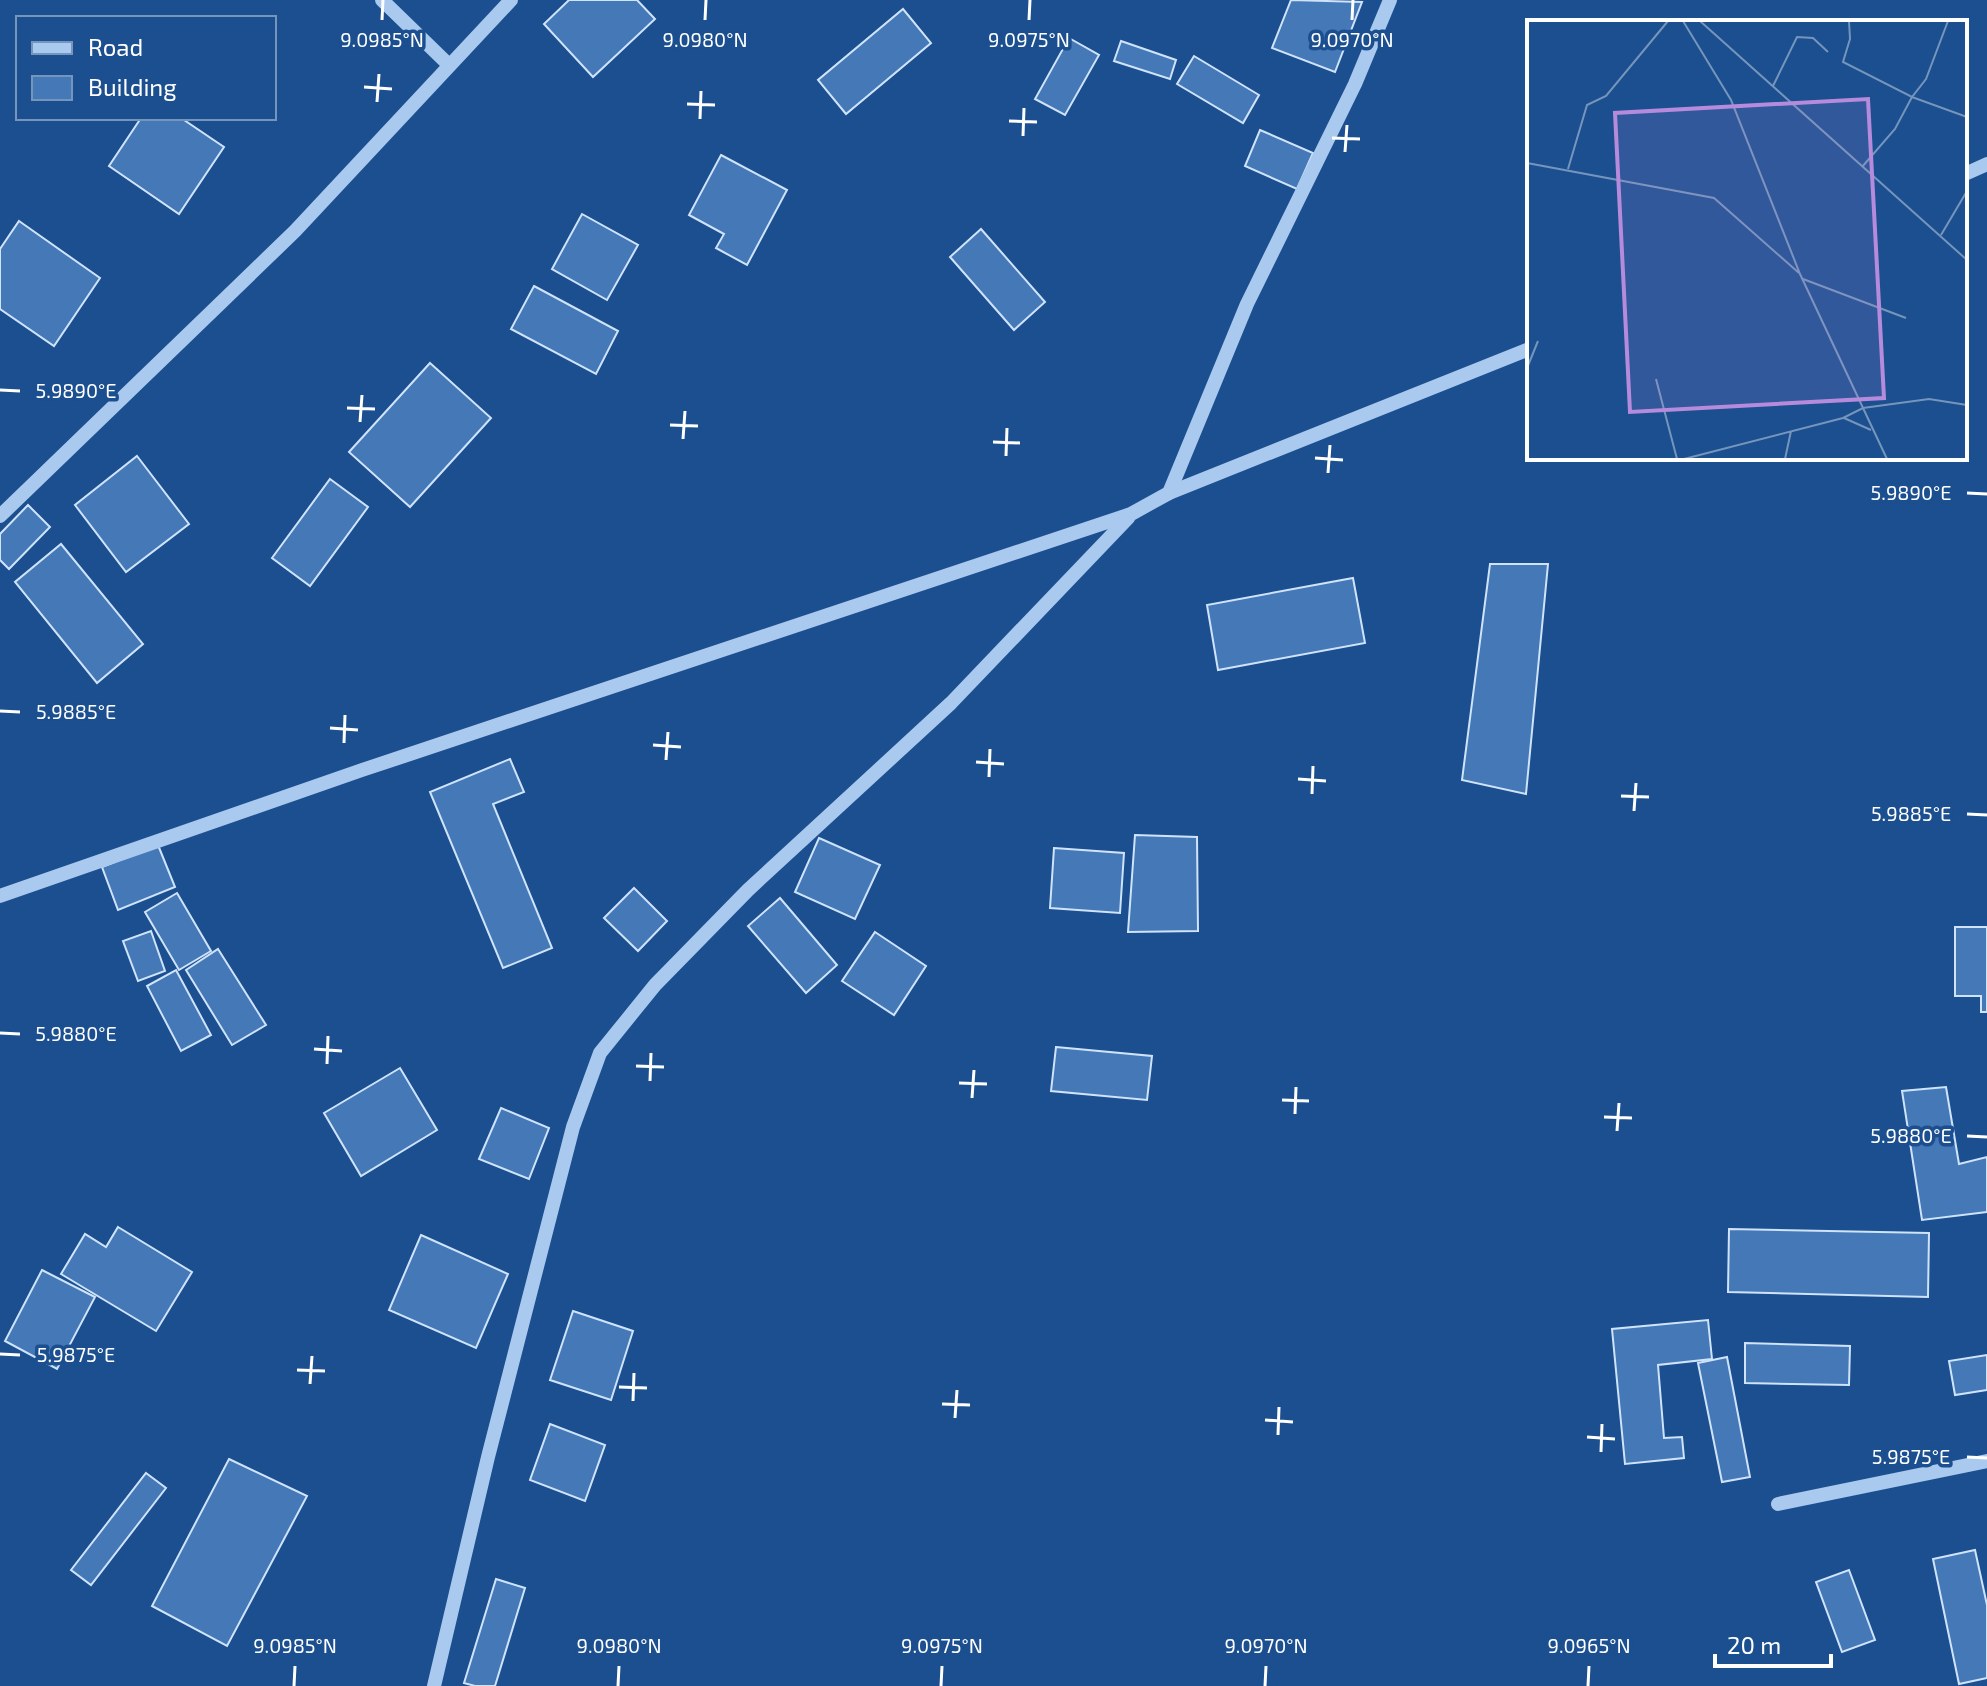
<svg xmlns="http://www.w3.org/2000/svg" width="1987" height="1686" viewBox="0 0 1987 1686" font-family="'Exo 2',sans-serif">
  <rect width="100%" height="100%" fill="#1b4f8f"/>
  <g fill="#4478b7" stroke="#cfe3fa" stroke-width="2">
    <path d="M569 0H637L655 19 593 77 544 24Z"/>
    <path d="M1291 0 1362 2 1335 72 1272 48Z"/>
    <path d="M903 9 931 43 846 114 818 80Z"/>
    <path d="M1069 38 1099 55 1065 115 1035 99Z"/>
    <path d="M1121 41 1176 60 1170 79 1114 61Z"/>
    <path d="M1194 56 1259 95 1243 123 1177 84Z"/>
    <path d="M141 118H181L224 147 179 214 109 166Z"/>
    <path d="M1260 130 1313 153 1297 189 1245 166Z"/>
    <path d="M721 155 787 190 747 265 716 248 724 234 689 215Z"/>
    <path d="M582 214 638 245 607 300 552 269Z"/>
    <path d="M19 221 100 278 54 346 0 309V249Z"/>
    <path d="M981 229 1045 302 1014 330 950 257Z"/>
    <path d="M534 286 618 331 596 374 511 329Z"/>
    <path d="M430 363 491 418 410 507 349 452Z"/>
    <path d="M137 456 189 524 126 572 75 505Z"/>
    <path d="M330 479 368 507 310 586 272 558Z"/>
    <path d="M28 505 50 527 9 569 0 560V534Z"/>
    <path d="M61 544 143 644 97 683 15 582Z"/>
    <path d="M1490 564H1548L1526 794 1462 780Z"/>
    <path d="M1353 578 1365 643 1218 670 1207 605Z"/>
    <path d="M510 759 524 792 493 804 552 948 503 968 430 792Z"/>
    <path d="M1135 835 1197 837 1198 931 1128 932Z"/>
    <path d="M819 838 880 865 855 919 795 892Z"/>
    <path d="M158 845 175 887 118 910 102 867Z"/>
    <path d="M1054 848 1124 853 1120 913 1050 908Z"/>
    <path d="M634 888 667 921 638 951 604 918Z"/>
    <path d="M177 893 211 951 179 970 145 912Z"/>
    <path d="M780 898 837 965 806 993 748 926Z"/>
    <path d="M1955 927H1987V1012H1981V996H1955Z"/>
    <path d="M151 931 165 971 138 981 123 941Z"/>
    <path d="M875 932 926 966 894 1015 842 981Z"/>
    <path d="M218 949 266 1025 232 1045 186 970Z"/>
    <path d="M176 970 211 1035 181 1051 147 986Z"/>
    <path d="M1056 1047 1152 1056 1147 1100 1051 1091Z"/>
    <path d="M400 1068 437 1130 361 1176 324 1113Z"/>
    <path d="M1946 1087 1959 1164 1987 1157V1212L1922 1220 1902 1091Z"/>
    <path d="M501 1108 549 1128 529 1179 479 1159Z"/>
    <path d="M118 1227 192 1272 156 1331 61 1274 85 1234 106 1247Z"/>
    <path d="M1729 1229 1929 1233 1928 1297 1728 1292Z"/>
    <path d="M421 1235 508 1274 476 1348 389 1310Z"/>
    <path d="M42 1270 95 1297 57 1369 5 1341Z"/>
    <path d="M573 1311 633 1331 611 1400 550 1380Z"/>
    <path d="M1708 1320 1712 1359 1658 1365 1664 1438 1682 1437 1684 1458 1625 1464 1612 1329Z"/>
    <path d="M1745 1343 1850 1346 1849 1385 1745 1383Z"/>
    <path d="M1987 1355V1390L1955 1395 1949 1361Z"/>
    <path d="M1727 1357 1750 1477 1722 1482 1698 1363Z"/>
    <path d="M550 1424 605 1445 585 1501 530 1480Z"/>
    <path d="M229 1459 307 1496 227 1646 152 1606Z"/>
    <path d="M146 1473 166 1488 91 1585 71 1570Z"/>
    <path d="M1975 1550 1987 1605V1678L1959 1684 1933 1559Z"/>
    <path d="M1849 1570 1875 1640 1842 1652 1816 1582Z"/>
    <path d="M496 1579 525 1588 495 1686H475L464 1683Z"/>
  </g>
  <g fill="none" stroke-linecap="round" stroke-linejoin="round">
    <g stroke="#a9c9ee" stroke-width="14">
      <path d="M382 0 449 65"/>
      <path d="M1965 174 1987 164"/>
      <path d="M1169 493 1247 304 1355 84 1390 0"/>
      <path d="M0 516 295 231 511 0"/>
      <path d="M0 896 362 770 1131 514 1169 493 1529 349"/>
      <path d="M1778 1504 1987 1461"/>
      <path d="M434 1686 488 1457 573 1127 600 1053 655 985 748 890 951 703 1128 518"/>
    </g>
  </g>
  <path fill="none" stroke="#fff" stroke-width="3" d="M382 20 383 0M705 20 706 0M1029 20 1030 0M1352 20 1353 0M364 87 392 89M377 102 379 74M687 104 715 105M700 119 701 91M1009 121 1037 122M1023 136 1024 108M1332 138 1360 139M1345 152 1347 125M0 390 20 391M347 408 375 409M360 422 362 395M670 425 698 426M683 439 685 411M993 442 1020 443M1006 456 1007 428M1315 458 1343 460M1328 473 1330 445M1967 493 1987 494M0 711 20 712M330 728 358 730M344 743 345 715M653 745 681 747M666 760 668 732M976 762 1004 764M989 777 990 749M1298 779 1326 781M1312 794 1313 766M1621 796 1649 797M1634 811 1636 783M1967 814 1987 815M0 1033 20 1034M314 1049 342 1051M327 1064 328 1036M636 1066 664 1067M650 1081 651 1053M959 1083 987 1084M972 1098 974 1070M1282 1100 1309 1101M1295 1114 1296 1087M1604 1117 1632 1118M1617 1131 1619 1103M1967 1136 1987 1137M0 1354 20 1355M297 1370 325 1371M310 1384 312 1356M619 1387 647 1388M633 1401 634 1373M942 1404 970 1405M955 1418 957 1390M1265 1420 1293 1422M1278 1435 1279 1407M1587 1437 1615 1439M1601 1452 1602 1424M1967 1457 1987 1458M294 1686 295 1666M618 1686 619 1666M941 1686 942 1666M1265 1686 1266 1666M1588 1686 1589 1666"/>
  <g transform="translate(1527 20)">
    <rect width="440" height="440" fill="#1b4f8f"/>
    <path fill="none" stroke="#7695bc" stroke-width="2" d="M156 1 204 80 273 254 360 439M173 1 440 240M322 1 323 19 316 42 385 77 399 59 421 1M246 66 270 17 286 18 301 32M0 143 187 178 272 253M335 147 368 109 385 77 440 97M41 149 60 85 79 76 141 1M414 215 440 171M276 259 379 298M0 348 11 321M129 359 150 439M317 398 344 410M157 439 316 398 336 388 402 379 440 385M258 439 264 411"/>
    <path fill="#b68bdc" fill-opacity="0.15" stroke="#b68bdc" stroke-width="4" d="M341 79 357 378 103 392 88 93Z"/>
    <rect width="440" height="440" fill="none" stroke="#fff" stroke-width="4"/>
  </g>
  <g font-size="20" text-anchor="middle" fill="#fff" stroke="#1b4f8f" stroke-width="7" stroke-linejoin="round" paint-order="stroke">
    <text x="382" y="47">9.0985°N</text>
    <text x="705" y="47">9.0980°N</text>
    <text x="1029" y="47">9.0975°N</text>
    <text x="1352" y="47">9.0970°N</text>
    <text x="76" y="398">5.9890°E</text>
    <text x="1911" y="500">5.9890°E</text>
    <text x="76" y="719">5.9885°E</text>
    <text x="1911" y="821">5.9885°E</text>
    <text x="76" y="1041">5.9880°E</text>
    <text x="1911" y="1143">5.9880°E</text>
    <text x="76" y="1362">5.9875°E</text>
    <text x="1911" y="1464">5.9875°E</text>
    <text x="295" y="1653">9.0985°N</text>
    <text x="619" y="1653">9.0980°N</text>
    <text x="942" y="1653">9.0975°N</text>
    <text x="1266" y="1653">9.0970°N</text>
    <text x="1589" y="1653">9.0965°N</text>
  </g>
  <rect x="16" y="16" width="260" height="104" fill="#1b4f8f" stroke="#7695bc" stroke-width="2"/>
  <rect x="32" y="42" width="40" height="12" fill="#a9c9ee" stroke="#7695bc" stroke-width="2"/>
  <text x="88" y="56" font-size="24" fill="#ffffff">Road</text>
  <rect x="32" y="76" width="40" height="24" fill="#4478b7" stroke="#7695bc" stroke-width="2"/>
  <text x="88" y="96" font-size="24" fill="#ffffff">Building</text>
  <path d="M1715 1654v12h116v-12" fill="none" stroke="#ffffff" stroke-width="4"/>
  <text x="1727" y="1654" font-size="24" fill="#ffffff" stroke="#1b4f8f" stroke-width="6" paint-order="stroke">20 m</text>
</svg>
